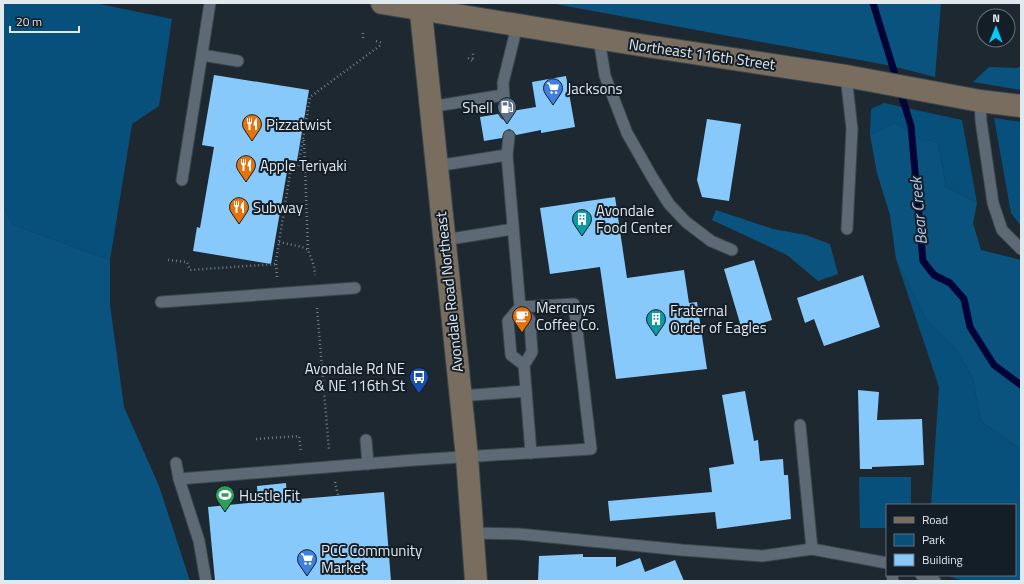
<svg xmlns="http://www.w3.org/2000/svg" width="1024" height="584" viewBox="0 0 1024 584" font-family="'Titillium Web',sans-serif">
  <rect width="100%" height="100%" fill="#1d2831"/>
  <g fill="#07507c">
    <path d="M3 3H95L172 19 159 106 132 124 110 260 13 225 3 206Z"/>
    <path d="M884 103 962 120 977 203 946 187 938 142 920 139 895 123 870 135 871 109Z"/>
    <path d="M994 118 1021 122V226L1011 213Z"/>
    <path d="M896 259 927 321 957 350 973 379 981 421 1021 450V581H963L946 575H1015V505H931L939 387Z"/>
    <path d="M859 477H911V505H887V528H860Z"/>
  </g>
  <g fill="#0b537f">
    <path d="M550 3H941L935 77 892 66Z"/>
    <path d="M1021 66V90L973 82 989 67 1017 68Z"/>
    <path d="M895 123 920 139 938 142 946 187 977 203 973 223 981 250 1021 260V450L981 421 973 379 957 350 927 321 896 259 890 215 877 173 870 135Z"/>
    <path d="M3 206 13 225 110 260V305L124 407 159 486 190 581H3Z"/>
    <path d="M716 210 773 229 806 235 830 244 838 274 818 281 787 255 712 220Z"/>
  </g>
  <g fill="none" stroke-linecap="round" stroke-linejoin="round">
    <path stroke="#000336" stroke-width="7" d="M873 3 911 126 923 261 934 275 950 283 964 299 970 327 994 365 1021 385"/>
  </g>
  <g fill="#88c9fc">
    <path d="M214 75 309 90 297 161 289 160 271 264 193 251 197 227 200 228 214 147 202 145Z"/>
    <path d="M566 76 575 127 541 133V130L516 135 513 131 509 129 504 132 502 138 484 141 480 117 498 114 502 119 506 120 511 116 512 111 536 107 532 82Z"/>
    <path d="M707 119 741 124 729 201 702 197 697 180Z"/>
    <path d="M615 197 627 278 684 270 689 303 697 302 707 369 616 379 600 267 550 274 540 208Z"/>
    <path d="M754 260 772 320 742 330 724 269Z"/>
    <path d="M863 275 880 327 824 346 814 319 805 323 797 298Z"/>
    <path d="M858 390 879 392 877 420 922 419 924 465 872 467V469H860Z"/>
    <path d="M745 391 754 441 758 440 760 461 783 459 784 475H788L791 519 717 529 715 512 610 521 608 501 712 492 709 468 734 464 722 395Z"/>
    <path d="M286 483 287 500 384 492 391 581H215L208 507 258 502 257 486Z"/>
    <path d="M583 554V557H616V567L640 558 645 572 675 560 684 581H538L539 556Z"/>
  </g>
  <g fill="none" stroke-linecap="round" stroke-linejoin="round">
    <g stroke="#3b454c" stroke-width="13">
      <g id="lane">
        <path d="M599 39 605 76 627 133 652 177 669 204 686 222 711 241 732 250"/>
        <path d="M202 55 238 61"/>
        <path d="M846 76 852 129 847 229"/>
        <path d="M980 101 981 121 993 203 1002 230 1021 249"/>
        <path d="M430 107 503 95"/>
        <path d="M505 113 503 83 517 26"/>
        <path d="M509 136 507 155 520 307 530 320 531 338 532 352 524 365 531 453"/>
        <path d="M436 166 507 155"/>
        <path d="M182 180 210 3"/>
        <path d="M444 240 513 229"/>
        <path d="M161 302 355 288"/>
        <path d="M460 396 526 391"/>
        <path d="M800 425 812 549"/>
        <path d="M366 440 368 464"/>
        <path d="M176 463 179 479 414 460 591 449 574 304 520 307 508 321 511 355 524 365"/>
        <path d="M179 479 199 541 206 581"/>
        <path d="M472 533 519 534 682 550 762 556 812 549 887 563"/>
        <path d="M892 575 893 581"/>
        <path d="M921 575 935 581"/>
      </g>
    </g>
    <g stroke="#3b454c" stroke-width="24">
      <g id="secondary">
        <path d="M382 3 640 45 846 76 980 101 1021 106"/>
        <path d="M420 3 467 457 476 581"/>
      </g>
    </g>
    <g stroke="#747e85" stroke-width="2.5" stroke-dasharray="1 3" stroke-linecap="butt">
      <path d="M363 38V32"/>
      <path d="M376 41 383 43"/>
      <path d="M468 58 473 61V53"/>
      <path d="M304 140 308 250"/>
      <path d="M279 242 302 247 308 250 314 266 315 275"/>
      <path d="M168 260 187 262 190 270 276 264"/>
      <path d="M277 277 276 261 291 167 298 168 310 97 381 45"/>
      <path d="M317 308 329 450"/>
      <path d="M256 439 299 436 301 452"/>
      <path d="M335 482 338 495"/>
    </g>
    <use href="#lane" stroke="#5d6974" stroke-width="11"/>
    <use href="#secondary" stroke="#786d5e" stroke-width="22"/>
  </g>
  <defs>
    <g id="supermarket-pin" transform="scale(1)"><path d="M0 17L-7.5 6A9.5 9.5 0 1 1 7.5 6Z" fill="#3f7fe0" stroke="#141e27"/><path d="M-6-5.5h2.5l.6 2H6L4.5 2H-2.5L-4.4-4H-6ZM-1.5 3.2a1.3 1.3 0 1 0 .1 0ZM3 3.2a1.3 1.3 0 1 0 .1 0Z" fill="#fff"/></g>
    <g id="fuel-pin" transform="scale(1)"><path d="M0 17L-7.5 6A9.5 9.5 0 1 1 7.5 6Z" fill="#5c6f8a" stroke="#141e27"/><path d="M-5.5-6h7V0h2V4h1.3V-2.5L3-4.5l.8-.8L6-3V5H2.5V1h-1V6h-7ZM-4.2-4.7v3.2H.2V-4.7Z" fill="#fff"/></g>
    <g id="restaurant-pin" transform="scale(1)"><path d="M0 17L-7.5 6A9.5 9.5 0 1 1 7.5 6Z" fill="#e8710a" stroke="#141e27"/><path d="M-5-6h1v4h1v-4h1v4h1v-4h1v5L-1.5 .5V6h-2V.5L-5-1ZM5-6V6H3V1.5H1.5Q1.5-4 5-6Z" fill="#fff"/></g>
    <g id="building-pin" transform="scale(1)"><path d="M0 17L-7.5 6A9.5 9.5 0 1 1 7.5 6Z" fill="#0f9aa8" stroke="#141e27"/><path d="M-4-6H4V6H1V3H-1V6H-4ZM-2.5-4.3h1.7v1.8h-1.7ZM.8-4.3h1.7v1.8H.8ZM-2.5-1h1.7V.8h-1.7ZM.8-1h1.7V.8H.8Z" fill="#fff"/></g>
    <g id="cafe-pin" transform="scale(1)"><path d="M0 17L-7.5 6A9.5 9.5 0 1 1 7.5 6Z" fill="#e8710a" stroke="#141e27"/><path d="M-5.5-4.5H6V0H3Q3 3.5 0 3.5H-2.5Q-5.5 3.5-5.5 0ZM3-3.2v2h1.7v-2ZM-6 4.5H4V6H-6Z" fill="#fff"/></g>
    <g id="bus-pin" transform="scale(1)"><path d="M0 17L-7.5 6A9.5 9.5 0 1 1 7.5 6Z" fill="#1a4fb4" stroke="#141e27"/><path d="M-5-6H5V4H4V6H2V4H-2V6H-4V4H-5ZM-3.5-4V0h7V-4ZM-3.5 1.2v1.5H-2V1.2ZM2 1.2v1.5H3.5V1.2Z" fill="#fff"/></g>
    <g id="stadium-pin" transform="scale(1)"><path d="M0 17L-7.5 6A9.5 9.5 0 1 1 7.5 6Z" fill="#2e9e5b" stroke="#141e27"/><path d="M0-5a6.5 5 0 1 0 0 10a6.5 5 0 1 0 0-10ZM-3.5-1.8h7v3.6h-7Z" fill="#fff"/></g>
  </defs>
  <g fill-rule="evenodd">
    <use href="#supermarket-pin" x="553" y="88"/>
    <use href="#fuel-pin" x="507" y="107"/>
    <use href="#restaurant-pin" x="252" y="124"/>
    <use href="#restaurant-pin" x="246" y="165"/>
    <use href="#restaurant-pin" x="239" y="207"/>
    <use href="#building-pin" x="582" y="219"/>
    <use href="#cafe-pin" x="522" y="316"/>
    <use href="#building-pin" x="656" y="319"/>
    <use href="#bus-pin" x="419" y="377"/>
    <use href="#stadium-pin" x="225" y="495"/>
    <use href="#supermarket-pin" x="307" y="559"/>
  </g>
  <g text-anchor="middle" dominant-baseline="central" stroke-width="4" stroke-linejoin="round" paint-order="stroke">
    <g font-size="15" fill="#e1e8ee" stroke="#141e27">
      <text transform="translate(702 54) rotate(8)">Northeast 116th Street</text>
      <text transform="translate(449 292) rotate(-96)">Avondale Road Northeast</text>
    </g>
    <g font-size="15" fill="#e1e8ee" stroke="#141e27" text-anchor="start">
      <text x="567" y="88">Jacksons</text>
      <text x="493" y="107" text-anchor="end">Shell</text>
      <text x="266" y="124">Pizzatwist</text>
      <text x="260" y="165">Apple Teriyaki</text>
      <text x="253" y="207">Subway</text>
      <text x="596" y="210">Avondale<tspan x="596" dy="17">Food Center</tspan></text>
      <text x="536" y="307">Mercurys<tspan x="536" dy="17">Coffee Co.</tspan></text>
      <text x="670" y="310">Fraternal<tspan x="670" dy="17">Order of Eagles</tspan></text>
      <text x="405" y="368" text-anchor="end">Avondale Rd NE<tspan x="405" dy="17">&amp; NE 116th St</tspan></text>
      <text x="239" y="495">Hustle Fit</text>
      <text x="321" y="550">PCC Community<tspan x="321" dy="17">Market</tspan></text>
    </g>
    <g font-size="16" font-style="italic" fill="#b1c5ed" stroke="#141e27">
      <text transform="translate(918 211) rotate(-95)">Bear Creek</text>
    </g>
  </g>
  <rect width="1024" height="584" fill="none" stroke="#e1e8ee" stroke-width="8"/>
  <rect x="886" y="504" width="130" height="72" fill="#141e27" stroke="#666f77"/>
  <rect x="894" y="517" width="20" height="6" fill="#786d5e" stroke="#666f77"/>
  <text x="922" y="524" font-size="12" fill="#e1e8ee">Road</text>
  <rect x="894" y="534" width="20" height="12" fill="#07507c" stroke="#666f77"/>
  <text x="922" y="544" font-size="12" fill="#e1e8ee">Park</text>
  <rect x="894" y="554" width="20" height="12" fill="#88c9fc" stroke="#666f77"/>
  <text x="922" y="564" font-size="12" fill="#e1e8ee">Building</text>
  <g transform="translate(996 28) rotate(1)"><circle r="19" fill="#141e27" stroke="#666f77"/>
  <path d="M0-3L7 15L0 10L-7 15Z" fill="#01cbf9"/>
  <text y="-6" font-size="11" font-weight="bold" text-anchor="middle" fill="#e1e8ee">N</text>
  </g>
  <path d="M10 26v6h69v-6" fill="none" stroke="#e1e8ee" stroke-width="2"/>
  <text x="16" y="26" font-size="12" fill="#e1e8ee" stroke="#141e27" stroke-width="3" paint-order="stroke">20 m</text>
</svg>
